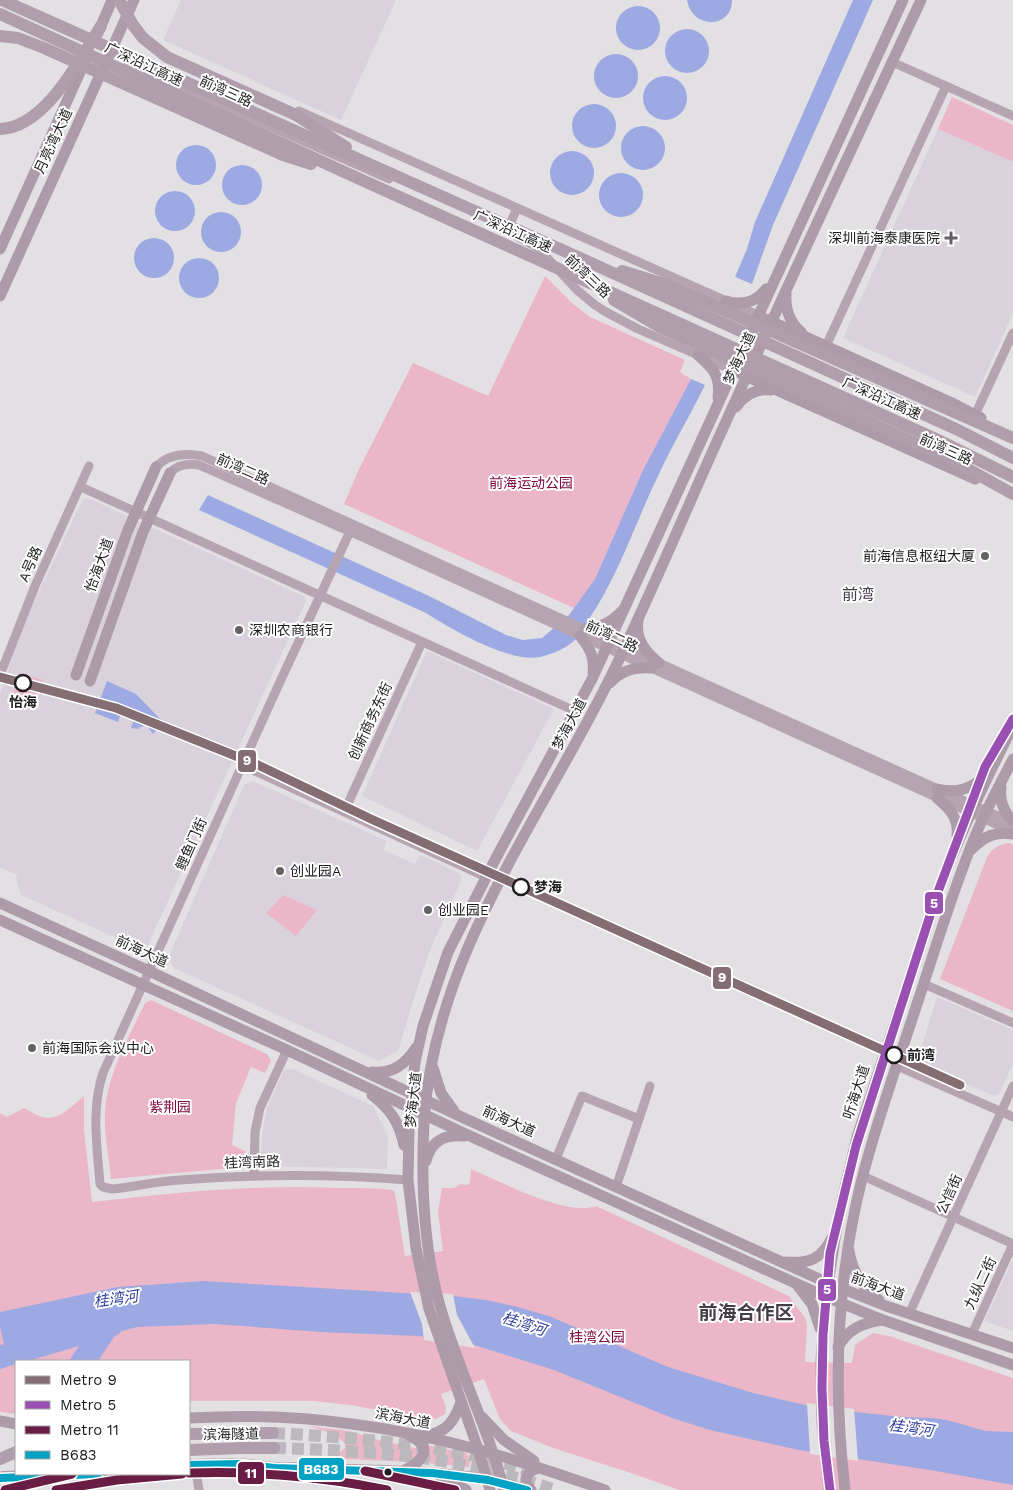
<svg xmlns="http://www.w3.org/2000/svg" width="1013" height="1490" viewBox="0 0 1013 1490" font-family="'Work Sans','Noto Sans SC',sans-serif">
  <rect width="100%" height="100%" fill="#e3e0e4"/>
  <g fill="#d9d2dc">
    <path d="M181 0H396L341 120 163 40Z"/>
    <path d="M938 129 1013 162V313L975 397 843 338Z"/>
    <path d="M88 498 305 597 306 601 145 951 21 895 16 879 17 875 0 867V694L14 652 35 600 83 499Z"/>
    <path d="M427 651 554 709 477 851 362 796Z"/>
    <path d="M253 781 387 841 383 850 415 864 420 855 461 874V881L433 943 420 979 398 1051 379 1061 174 968 168 958 244 785Z"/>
    <path d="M937 997 1013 1030V1064L999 1094 994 1096 917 1062Z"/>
    <path d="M293 1069 373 1106 388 1136 387 1169 265 1166 261 1162 262 1135 267 1108 284 1070Z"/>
    <path d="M1013 1259V1331L984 1321Z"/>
  </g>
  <g fill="#eab6c8">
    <path d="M952 97 1013 125V162L938 129Z"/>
    <path d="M545 276 573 304 590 317 685 360 680 372 691 379 643 470 595 579 574 608 344 504 359 469 413 363 488 396Z"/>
    <path d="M19 673 43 680 32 707 12 700Z"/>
    <path d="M1009 843 1013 845V1011L940 979 987 857C993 848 998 845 1009 843Z"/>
    <path d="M283 895 317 910 296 936 266 913Z"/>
    <path d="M151 1000 267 1054 271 1061 265 1073 251 1067 236 1103 232 1145 245 1151 246 1163 243 1167 111 1179C109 1157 104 1134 105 1113 107 1074 129 1037 145 1003Z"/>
    <path d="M84 1096V1130L92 1202C174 1193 256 1184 339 1188 357 1188 375 1188 393 1190L395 1193 405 1256 443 1251 438 1212 442 1188H454L461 1184 467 1185 470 1183 471 1169C499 1181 568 1217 596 1206L789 1296 805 1318 807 1325 805 1362 852 1363 855 1345 873 1333 889 1336 1013 1378V1490H679L634 1474 553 1448 511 1431 500 1419 484 1379 441 1394 446 1408 445 1414 436 1419H427L350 1405 314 1401H189V1361H16V1414L0 1412V1113L7 1117 24 1108C30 1111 36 1115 42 1117 58 1122 73 1105 84 1096Z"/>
    <path d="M309 1426 349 1431 378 1440 420 1449 415 1462 343 1459 320 1461 339 1453 345 1448V1443L333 1434Z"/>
    <path d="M426 1445 467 1453 470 1462 469 1467 427 1463 429 1453Z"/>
  </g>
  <g fill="#9ca9e3">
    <path d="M687 0H732C732 29 692 30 687 0Z"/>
    <path d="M853 0H873L773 225 752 284 735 277 747 249 755 222Z"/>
    <circle cx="638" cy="28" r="22"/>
    <circle cx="687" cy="51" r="22"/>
    <circle cx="616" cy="76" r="22"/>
    <circle cx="665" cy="98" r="22"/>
    <circle cx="594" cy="126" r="22"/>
    <circle cx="643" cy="148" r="22"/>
    <circle cx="196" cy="165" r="20"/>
    <circle cx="572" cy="173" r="22"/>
    <circle cx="242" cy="185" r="20"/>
    <circle cx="621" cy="195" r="22"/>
    <circle cx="175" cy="211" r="20"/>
    <circle cx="221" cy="232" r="20"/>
    <circle cx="154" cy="258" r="20"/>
    <circle cx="199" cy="278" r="20"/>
    <path d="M691 379 705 385C690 416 672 445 658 476 635 523 619 575 589 619 585 626 580 635 574 641 565 649 552 654 540 657 509 663 453 630 426 613L199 510 208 495 429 596 506 635 523 640 542 638 569 615 595 579 643 470Z"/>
    <path d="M107 681 136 694 163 722 153 734 145 723 142 727H139V729L131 728 135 716H120L118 722 95 713Z"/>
    <path d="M204 1281 453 1296 486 1300 514 1306 549 1316 668 1367 753 1393 818 1408 902 1417 932 1418 947 1420 985 1431 1013 1432V1485L930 1470 799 1450 710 1430 672 1418 554 1370 474 1345 419 1336 320 1332 215 1324 137 1327 122 1331 114 1337 98 1361H69L79 1346 28 1361H16V1364L0 1369V1345L4 1344 0 1327V1312L118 1287Z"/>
  </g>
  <g fill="#e3e0e4">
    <path d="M410 1292 453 1294 457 1315 475 1348 424 1340 422 1324Z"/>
    <path d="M807 1403 854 1409 858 1461 810 1454Z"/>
  </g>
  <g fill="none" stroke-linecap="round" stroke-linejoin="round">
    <g stroke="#bcb9bd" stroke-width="12" stroke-dasharray="12 6" stroke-linecap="butt">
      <path d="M273 1433C359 1438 448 1444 530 1471"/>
      <path d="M274 1448C342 1450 413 1453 479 1468 505 1474 531 1482 556 1490"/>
    </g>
    <g stroke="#b6a5b1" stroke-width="9">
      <path d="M892 62 1013 116"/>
      <path d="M120 68 130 67 140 69 389 179"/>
      <path d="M299 111 758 315"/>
      <path d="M507 231 517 208"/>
      <path d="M515 235 538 248 577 290 595 305 606 312 638 329 732 370"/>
      <path d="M826 346 946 86"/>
      <path d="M975 415 1013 333"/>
      <path d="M156 467C168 454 186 453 202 456L1013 823"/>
      <path d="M170 473C178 464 188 463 199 465L362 537 1013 832"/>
      <path d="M81 487 575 711"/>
      <path d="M353 525 278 686 103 1073C91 1109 97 1146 100 1184L103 1187 112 1189C135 1187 157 1181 180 1180 256 1174 332 1174 408 1180"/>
      <path d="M0 675 35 586 89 466"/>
      <path d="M242 765 486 877"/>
      <path d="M344 812 422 642"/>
      <path d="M924 984 1013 1023"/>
      <path d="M897 1066 1013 1117"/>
      <path d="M639 1119 650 1086"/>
      <path d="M556 1159 582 1096 639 1119 616 1187"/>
      <path d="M254 1176 255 1132 260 1108 287 1050"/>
      <path d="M863 1176 1013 1244"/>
      <path d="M909 1314 1013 1086"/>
      <path d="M972 1334 1013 1244"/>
      <path d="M196 1471 199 1490"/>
    </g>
    <g stroke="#ad9ba9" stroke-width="11">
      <path d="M98 33 112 0"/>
      <path d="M0 249 86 59"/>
      <path d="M786 294C785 310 790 323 802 333"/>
      <path d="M0 296 134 0"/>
      <path d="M726 301C742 306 756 302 766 289"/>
      <path d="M766 319 952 403 981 418"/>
      <path d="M698 355C713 368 721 376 718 398"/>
      <path d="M741 374 975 479"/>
      <path d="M736 407C744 395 757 388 771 390"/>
      <path d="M638 620C635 639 645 652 659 663"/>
      <path d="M585 629C600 628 612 622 622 611"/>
      <path d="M580 636C590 648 595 658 593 673"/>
      <path d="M76 675 128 530 156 467"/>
      <path d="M90 681 143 532 170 473"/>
      <path d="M610 683C621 670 636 667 651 668"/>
      <path d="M1001 787C999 800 1003 811 1013 821"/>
      <path d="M937 789C957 794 970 789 986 776"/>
      <path d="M937 798C950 809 959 818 957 836"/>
      <path d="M972 849C984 836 996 831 1013 834"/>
      <path d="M0 903 149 971 466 1119 828 1283 886 1306 1013 1348"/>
      <path d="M0 920 287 1050 470 1136 826 1297 883 1320 1013 1365"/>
      <path d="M433 1068 441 1093 454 1111"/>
      <path d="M372 1072C392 1074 405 1065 416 1048"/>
      <path d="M372 1095C391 1110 399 1122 404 1145"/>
      <path d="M426 1161C431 1141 444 1134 464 1136"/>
      <path d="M849 1251C853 1272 861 1287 879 1300"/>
      <path d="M786 1262C810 1264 821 1259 832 1238"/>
      <path d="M798 1286 812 1304 820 1328"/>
      <path d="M838 1347C848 1329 862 1323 882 1320"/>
      <path d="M482 1417 504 1440 534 1461"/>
      <path d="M189 1418C243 1415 298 1416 352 1424 439 1435 523 1461 605 1490"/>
      <path d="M0 1421 16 1424"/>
      <path d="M425 1435C446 1434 455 1420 461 1402"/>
      <path d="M265 1468C300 1467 334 1469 368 1470 421 1472 476 1473 527 1490"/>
      <path d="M405 1470C423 1461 434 1447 410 1436"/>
      <path d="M441 1477 466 1490"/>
      <path d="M56 1490 120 1478 161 1474"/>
      <path d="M490 1490 478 1449 429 1309 416 1248 408 1180 409 1129 415 1062 423 1026 448 952 496 858 592 679 903 0"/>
      <path d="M504 1490C488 1427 458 1369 440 1306 423 1247 421 1183 424 1122 434 953 543 817 614 670 653 590 687 507 724 426 788 284 855 142 921 0"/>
      <path d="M531 1490C521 1480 527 1471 539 1468"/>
      <path d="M829 1490 822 1423 821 1360 826 1297 839 1213 857 1137 940 887C961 831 986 779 1013 726"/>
      <path d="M845 1490C833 1387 836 1284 861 1183 876 1122 898 1063 917 1004 936 947 953 889 976 834 987 808 1000 784 1013 759"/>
    </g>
    <g stroke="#b09ead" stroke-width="12">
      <path d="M2 0 580 258 956 429 1013 458"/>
      <path d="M119 0 133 25 143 38 167 57 296 115 346 147"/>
      <path d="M0 14 364 181 938 440 1013 477"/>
      <path d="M0 36 18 38 44 48 283 155 311 164"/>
      <path d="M0 129C45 128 80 59 101 26"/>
      <path d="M622 271 667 285 1013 438"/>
      <path d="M614 300 660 327 946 457 1013 494"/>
      <path d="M189 1434 273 1433"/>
      <path d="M189 1450 242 1448H274"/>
      <path d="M0 1459 16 1452"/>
      <path d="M189 1465 239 1464 275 1468"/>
      <path d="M3 1477 98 1474"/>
    </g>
    <g stroke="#fff" stroke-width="11">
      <g id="bus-1">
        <path d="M189 1465 239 1464 275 1468 432 1473 488 1480 527 1490"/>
        <path d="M0 1478 98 1474"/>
      </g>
    </g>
    <use href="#bus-1" stroke="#02a2c5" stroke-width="8"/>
    <g stroke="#fff" stroke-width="12">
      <path id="metro-1" d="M0 677 116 708 258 765 371 819 960 1085"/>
    </g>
    <g stroke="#fff" stroke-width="12">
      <path id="metro-2" d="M830 1490 824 1441 822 1388 823 1335 830 1253 856 1146 936 897 985 767 1013 719"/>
    </g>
    <g stroke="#fff" stroke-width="12">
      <g id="metro-3">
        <path d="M365 1471 455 1490"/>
        <path d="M189 1473C256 1471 321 1476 387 1490"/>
        <path d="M5 1490 72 1474"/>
        <path d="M56 1490 117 1480 182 1474"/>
      </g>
    </g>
    <use href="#metro-1" stroke="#846e74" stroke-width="9"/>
    <use href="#metro-2" stroke="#9950b2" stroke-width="9"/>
    <use href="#metro-3" stroke="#6a1d44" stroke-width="9"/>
  </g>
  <g fill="#646165" stroke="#fff" stroke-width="2">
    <path d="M948.5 230.5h5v5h5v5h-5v5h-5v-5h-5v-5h5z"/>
    <circle cx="985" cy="556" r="5"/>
    <circle cx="239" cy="630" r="5"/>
    <circle cx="280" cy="871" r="5"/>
    <circle cx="428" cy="910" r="5"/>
    <circle cx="32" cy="1048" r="5"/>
  </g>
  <g fill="#fff" stroke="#1f1d20" stroke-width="2.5">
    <circle cx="23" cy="683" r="8"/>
    <circle cx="521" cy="887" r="8"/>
    <circle cx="894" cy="1055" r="8"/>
  </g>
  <circle fill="#1f1d20" stroke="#fff" stroke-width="2" cx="388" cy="1472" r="4.5"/>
  <g text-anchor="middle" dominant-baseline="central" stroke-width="4" stroke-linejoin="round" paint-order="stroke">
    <g font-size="14" fill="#1f1d20" stroke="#fff">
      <text transform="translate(144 64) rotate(25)">广深沿江高速</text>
      <text transform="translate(226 91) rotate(24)">前湾三路</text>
      <text transform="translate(53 141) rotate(-65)">月亮湾大道</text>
      <text transform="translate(513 231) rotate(24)">广深沿江高速</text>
      <text transform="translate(588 276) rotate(43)">前湾三路</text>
      <text transform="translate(739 358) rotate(-65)">梦海大道</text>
      <text transform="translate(882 398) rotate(24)">广深沿江高速</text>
      <text transform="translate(946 449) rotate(24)">前湾三路</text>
      <text transform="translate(243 469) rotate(24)">前湾二路</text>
      <text transform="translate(30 564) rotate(-66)">A号路</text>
      <text transform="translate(99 565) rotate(-70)">怡海大道</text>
      <text transform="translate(612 636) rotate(25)">前湾二路</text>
      <text transform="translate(370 721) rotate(-65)">创新商务东街</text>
      <text transform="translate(569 724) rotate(-62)">梦海大道</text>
      <text transform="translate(191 844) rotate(-66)">鲤鱼门街</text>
      <text transform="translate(142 951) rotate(25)">前海大道</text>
      <text transform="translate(856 1092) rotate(-72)">听海大道</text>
      <text transform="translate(413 1100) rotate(-84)">梦海大道</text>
      <text transform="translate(509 1121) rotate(24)">前海大道</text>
      <text transform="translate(252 1162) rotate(-2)">桂湾南路</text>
      <text transform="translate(949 1194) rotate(-66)">公信街</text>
      <text transform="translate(980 1283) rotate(-65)">九纵二街</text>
      <text transform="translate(878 1286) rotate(20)">前海大道</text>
      <text transform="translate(403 1418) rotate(11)">滨海大道</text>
      <text transform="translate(231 1434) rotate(-1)">滨海隧道</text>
    </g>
    <g font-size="14" fill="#1f1d20" stroke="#fff" text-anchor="start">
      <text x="940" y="238" text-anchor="end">深圳前海泰康医院</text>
      <text x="975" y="556" text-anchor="end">前海信息枢纽大厦</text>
      <text x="249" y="630">深圳农商银行</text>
      <text x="290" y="871">创业园A</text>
      <text x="438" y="910">创业园E</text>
      <text x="42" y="1048">前海国际会议中心</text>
    </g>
    <g font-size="14" fill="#800c43" stroke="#fff">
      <text x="531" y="483">前海运动公园</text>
      <text x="170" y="1107">紫荆园</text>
      <text x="597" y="1337">桂湾公园</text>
    </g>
    <g font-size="14" font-weight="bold" fill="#1f1d20" stroke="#fff" text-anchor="start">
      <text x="23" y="702" text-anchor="middle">怡海</text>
      <text x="534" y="887">梦海</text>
      <text x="907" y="1055">前湾</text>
    </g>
    <g font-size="15" font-style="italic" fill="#32409d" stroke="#fff">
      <text transform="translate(116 1299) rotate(-8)">桂湾河</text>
      <text transform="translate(524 1324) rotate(18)">桂湾河</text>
      <text transform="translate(911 1428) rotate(8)">桂湾河</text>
    </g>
    <g font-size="16" fill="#433e45" stroke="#fff">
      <text x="858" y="594">前湾</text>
    </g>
    <g font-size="19" font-weight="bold" fill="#433e45" stroke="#fff">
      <text x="746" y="1312">前海合作区</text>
    </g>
  </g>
  <g stroke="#fff" stroke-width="2">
    <rect x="237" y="749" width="20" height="24" rx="5" fill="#846e74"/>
    <rect x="924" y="891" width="20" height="24" rx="5" fill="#9950b2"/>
    <rect x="712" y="966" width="20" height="24" rx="5" fill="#846e74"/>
    <rect x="817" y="1278" width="20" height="24" rx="5" fill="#9950b2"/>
    <rect x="298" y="1457" width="47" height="24" rx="5" fill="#02a2c5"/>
    <rect x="237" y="1461" width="28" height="24" rx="5" fill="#6a1d44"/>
  </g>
  <g font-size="14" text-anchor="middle" font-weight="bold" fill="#fff">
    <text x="247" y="765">9</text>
    <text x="934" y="908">5</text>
    <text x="722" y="982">9</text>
    <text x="827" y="1294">5</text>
    <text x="321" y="1474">B683</text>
    <text x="251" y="1478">11</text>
  </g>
  <rect x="15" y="1360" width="175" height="115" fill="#ffffff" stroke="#a5a5a6"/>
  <rect x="25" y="1376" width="25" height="8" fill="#846e74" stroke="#a5a5a6"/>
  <text x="60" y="1385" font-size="15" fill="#1f1d20">Metro 9</text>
  <rect x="25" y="1401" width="25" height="8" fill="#9950b2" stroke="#a5a5a6"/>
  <text x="60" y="1410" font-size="15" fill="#1f1d20">Metro 5</text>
  <rect x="25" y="1426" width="25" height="8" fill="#6a1d44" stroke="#a5a5a6"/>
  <text x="60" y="1435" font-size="15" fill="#1f1d20">Metro 11</text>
  <rect x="25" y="1451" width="25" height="8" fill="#02a2c5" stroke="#a5a5a6"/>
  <text x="60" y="1460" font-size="15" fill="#1f1d20">B683</text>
</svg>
